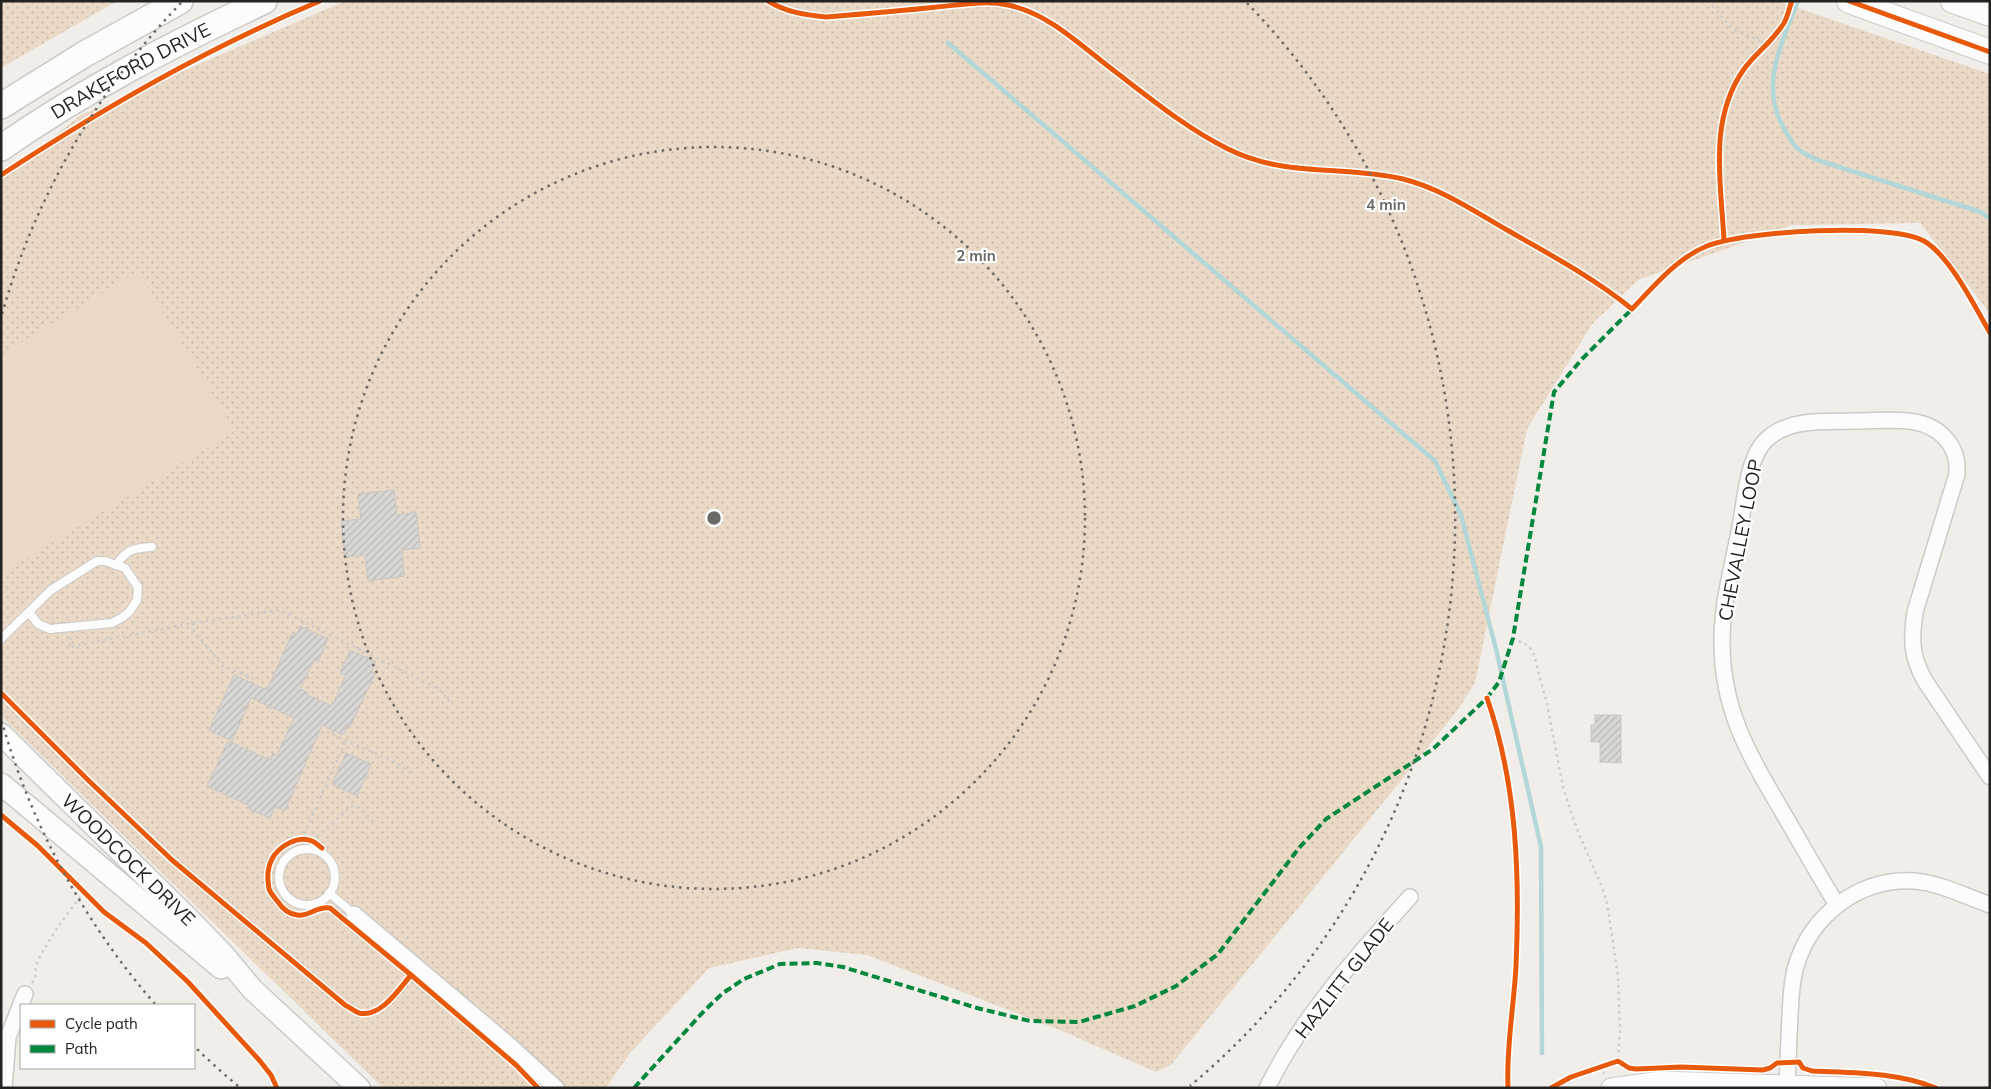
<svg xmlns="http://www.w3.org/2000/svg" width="1991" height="1089" viewBox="0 0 1991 1089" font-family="Mulish,sans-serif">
  <defs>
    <pattern id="grass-dots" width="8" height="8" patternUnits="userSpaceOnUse" patternTransform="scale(1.25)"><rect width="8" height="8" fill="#e9d9c6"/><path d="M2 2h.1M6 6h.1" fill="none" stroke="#c8baaa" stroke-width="1.8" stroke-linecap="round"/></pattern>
    <pattern id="building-hatch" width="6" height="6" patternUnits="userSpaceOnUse" patternTransform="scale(1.25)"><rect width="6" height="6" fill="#d9d7d3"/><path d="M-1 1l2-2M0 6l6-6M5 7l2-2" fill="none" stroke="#bab8b5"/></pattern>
  </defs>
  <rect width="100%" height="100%" fill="#f1eeea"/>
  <g fill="url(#grass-dots)">
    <path d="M1 1H117L1 68Z"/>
    <path d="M345 1H1777L1990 74V319L1986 308 1920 223 1793 225 1638 280 1593 323 1527 429 1475 683 1457 711 1171 1065 1156 1072 1062 1031 867 955 798 948 709 968 630 1053 606 1088H383L1 716V178L81 115Z"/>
  </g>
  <path fill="#e9d9c6" d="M138 271 235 431 1 574V355Z"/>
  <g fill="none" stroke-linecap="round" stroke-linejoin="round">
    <g stroke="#b3d7d8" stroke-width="4.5">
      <path d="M1798 1C1781 45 1758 88 1786 132 1789 137 1793 144 1797 148 1802 153 1810 156 1817 160L1981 212 1990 219"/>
      <path d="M948 43 1435 461 1461 515 1496 649 1541 847 1542 1053"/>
    </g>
  </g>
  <g fill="url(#building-hatch)" stroke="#c9c7c4">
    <path d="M394 490 397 515 416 512 420 548 402 550 404 576 368 581 365 555 345 557 341 521 361 519 358 494Z"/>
    <path d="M300 626 328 639 318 662 314 660 300 689 307 692 306 694 332 706 346 675 340 673 350 650 376 662 371 672 375 674 350 727 347 726 343 735 322 725 285 811 275 806 270 818 249 809 250 806 207 786 228 741 270 760 273 753 277 755 294 718 251 698 232 741 209 730 234 675 267 690 293 632 297 634Z"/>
    <path d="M1595 715H1621V763L1600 762V742H1591V725H1595Z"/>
    <path d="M346 753 371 764 357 796 332 784Z"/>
  </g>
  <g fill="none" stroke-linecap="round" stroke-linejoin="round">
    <g stroke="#cccac7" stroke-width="10">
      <g id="service">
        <path d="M116 565C127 549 134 548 152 547"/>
        <path d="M1 639 51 590 97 561H105L125 568 138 587 137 600 130 611 123 617 112 623 50 629 38 624 29 612"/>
        <circle cx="307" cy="877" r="28"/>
        <path d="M329 893 354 914"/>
      </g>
    </g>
    <g stroke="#cccac7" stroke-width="18">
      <g id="minor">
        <path d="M1837 905C1818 874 1800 842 1782 811 1748 753 1721 708 1722 639 1722 602 1733 564 1740 527 1745 501 1747 457 1767 439 1791 417 1828 422 1857 421 1887 421 1925 414 1946 439 1955 449 1958 460 1957 474L1915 612C1911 640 1911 656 1925 681L1990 777"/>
        <path d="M354 914 507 1043 556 1088"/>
        <path d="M1787 1084C1788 1061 1789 1038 1790 1015 1791 999 1791 982 1796 966 1811 915 1859 878 1914 881 1940 883 1965 896 1990 905"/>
        <path d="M4 1088 8 1037 25 994"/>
        <path d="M1267 1088C1303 1015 1356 957 1410 897"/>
      </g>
    </g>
    <g stroke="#cccac7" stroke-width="21">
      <path id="tertiary" d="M1611 1088 1661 1081 1877 1088"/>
    </g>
    <g stroke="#cccac7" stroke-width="24">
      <g id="secondary">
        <path id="s1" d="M1 734 188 918 222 953 252 989 359 1088"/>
        <path d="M1 784 221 968"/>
      </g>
    </g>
    <g stroke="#cccac7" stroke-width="26">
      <g id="primary">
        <path d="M1849 1 1990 52"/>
        <path d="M1953 1 1990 14"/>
      </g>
    </g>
    <g stroke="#cccac7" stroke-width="28">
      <g id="trunk">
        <path d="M1 106 83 55 180 1"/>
        <path id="s2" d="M1 148C84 90 173 44 264 1"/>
      </g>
    </g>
    <g stroke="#cecccb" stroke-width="2.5" stroke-dasharray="2.5 4" stroke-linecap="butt">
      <path d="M1708 1 1729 25 1737 31 1768 44"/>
      <path d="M193 623 194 631 223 666 254 679"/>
      <path d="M71 637 69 647 193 623 280 610 439 689 450 702"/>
      <path d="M1513 638 1529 646 1534 655 1547 704 1563 787 1578 832 1602 887 1607 903 1618 976 1620 1031 1618 1061"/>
      <path d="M327 732 397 763 411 773"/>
      <path d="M303 840V837L346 740"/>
      <path d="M312 841 352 806 358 807 375 823"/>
      <path d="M32 983C39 973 33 970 38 961 50 936 68 913 85 891"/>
      <path d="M1602 1066 1604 1074"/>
    </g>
    <use href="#service" stroke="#fdfcfc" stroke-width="8"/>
    <use href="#minor" stroke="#fdfcfc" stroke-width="15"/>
    <use href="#tertiary" stroke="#fdfcfc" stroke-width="19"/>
    <use href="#secondary" stroke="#fdfcfc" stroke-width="21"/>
    <use href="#primary" stroke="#fdfcfc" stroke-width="24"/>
    <use href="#trunk" stroke="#fdfcfc" stroke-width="25"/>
    <path stroke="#00873e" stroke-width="4" stroke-dasharray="8 4" stroke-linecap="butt" d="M634 1088 704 1011 723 993 744 979 780 964 817 963 843 967 977 1008 1030 1021 1079 1022 1135 1006 1176 986 1218 954 1299 848 1326 819 1433 749 1487 698 1499 682 1513 638 1554 392 1582 359 1632 309"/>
    <g stroke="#fff" stroke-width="8">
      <g id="cycleway">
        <path d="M768 1C786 12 805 15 826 17 863 14 900 11 937 7 960 5 985 0 1008 5 1051 14 1083 48 1117 73 1152 100 1188 129 1228 149 1286 178 1343 165 1403 179 1440 188 1474 211 1507 230 1549 254 1594 278 1632 309 1654 286 1677 258 1707 246 1743 231 1891 222 1924 241 1950 256 1975 307 1990 333"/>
        <path d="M1849 1 1990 52"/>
        <path d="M1 175C104 108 205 49 320 1"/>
        <path d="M1724 240C1721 183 1708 120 1744 69 1756 53 1773 41 1784 23 1788 16 1789 8 1792 1"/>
        <path d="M1 693 88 780 172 860 345 1005C349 1007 354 1011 359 1013 381 1018 399 989 411 975L516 1065 538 1088"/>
        <path d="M1487 698C1517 784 1520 876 1516 966 1514 1006 1506 1047 1508 1088"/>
        <path d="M1 815 38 846 104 912 146 943 188 982 260 1061 271 1075 277 1088"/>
        <path d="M322 848C319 846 315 842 312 841 298 835 279 846 272 859 267 868 267 879 269 889 271 894 275 898 278 902 282 908 289 914 297 915 309 917 316 906 330 908L411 975"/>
        <path d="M1551 1088 1571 1077 1618 1061 1629 1068 1636 1069 1681 1067 1763 1070 1770 1068 1777 1063 1799 1062 1803 1068 1812 1071C1854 1073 1896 1072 1936 1088"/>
      </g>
    </g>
    <use href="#cycleway" stroke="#e8590c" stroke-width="5"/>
  </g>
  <g fill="none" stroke="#6c6a67" stroke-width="2.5" stroke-dasharray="2.5 5">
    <circle cx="714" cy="518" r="371"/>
    <path d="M238 1086A741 741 0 0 1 195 1047M155 1004A741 741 0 0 1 2 722M2 314A741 741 0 0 1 181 3M1247 3A741 741 0 0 1 1190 1086"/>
  </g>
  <g text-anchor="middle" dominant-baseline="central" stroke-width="4.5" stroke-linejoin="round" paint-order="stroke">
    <g font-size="19" fill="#252320" stroke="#fff">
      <text stroke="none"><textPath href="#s2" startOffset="151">DRAKEFORD DRIVE</textPath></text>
      <text transform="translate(1740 540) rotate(-79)">CHEVALLEY LOOP</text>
      <text stroke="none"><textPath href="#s1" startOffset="179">WOODCOCK DRIVE</textPath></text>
      <text transform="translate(1344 978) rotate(-52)">HAZLITT GLADE</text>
    </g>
  </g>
  <circle cx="714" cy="518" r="8" fill="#6c6a67" stroke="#fff" stroke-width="2.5"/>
  <g font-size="15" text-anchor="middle" font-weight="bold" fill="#6c6a67" stroke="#fff" stroke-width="4.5" stroke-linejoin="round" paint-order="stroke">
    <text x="1386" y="210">4 min</text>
    <text x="976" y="261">2 min</text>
  </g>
  <rect width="1991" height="1089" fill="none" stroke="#252320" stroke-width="5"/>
  <rect x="20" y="1004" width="175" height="65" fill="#ffffff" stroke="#a8a7a6"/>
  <rect x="30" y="1020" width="25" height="8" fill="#e8590c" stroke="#a8a7a6"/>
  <text x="65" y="1029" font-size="15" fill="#252320">Cycle path</text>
  <rect x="30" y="1045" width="25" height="8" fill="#00873e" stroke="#a8a7a6"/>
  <text x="65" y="1054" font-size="15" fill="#252320">Path</text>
</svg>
